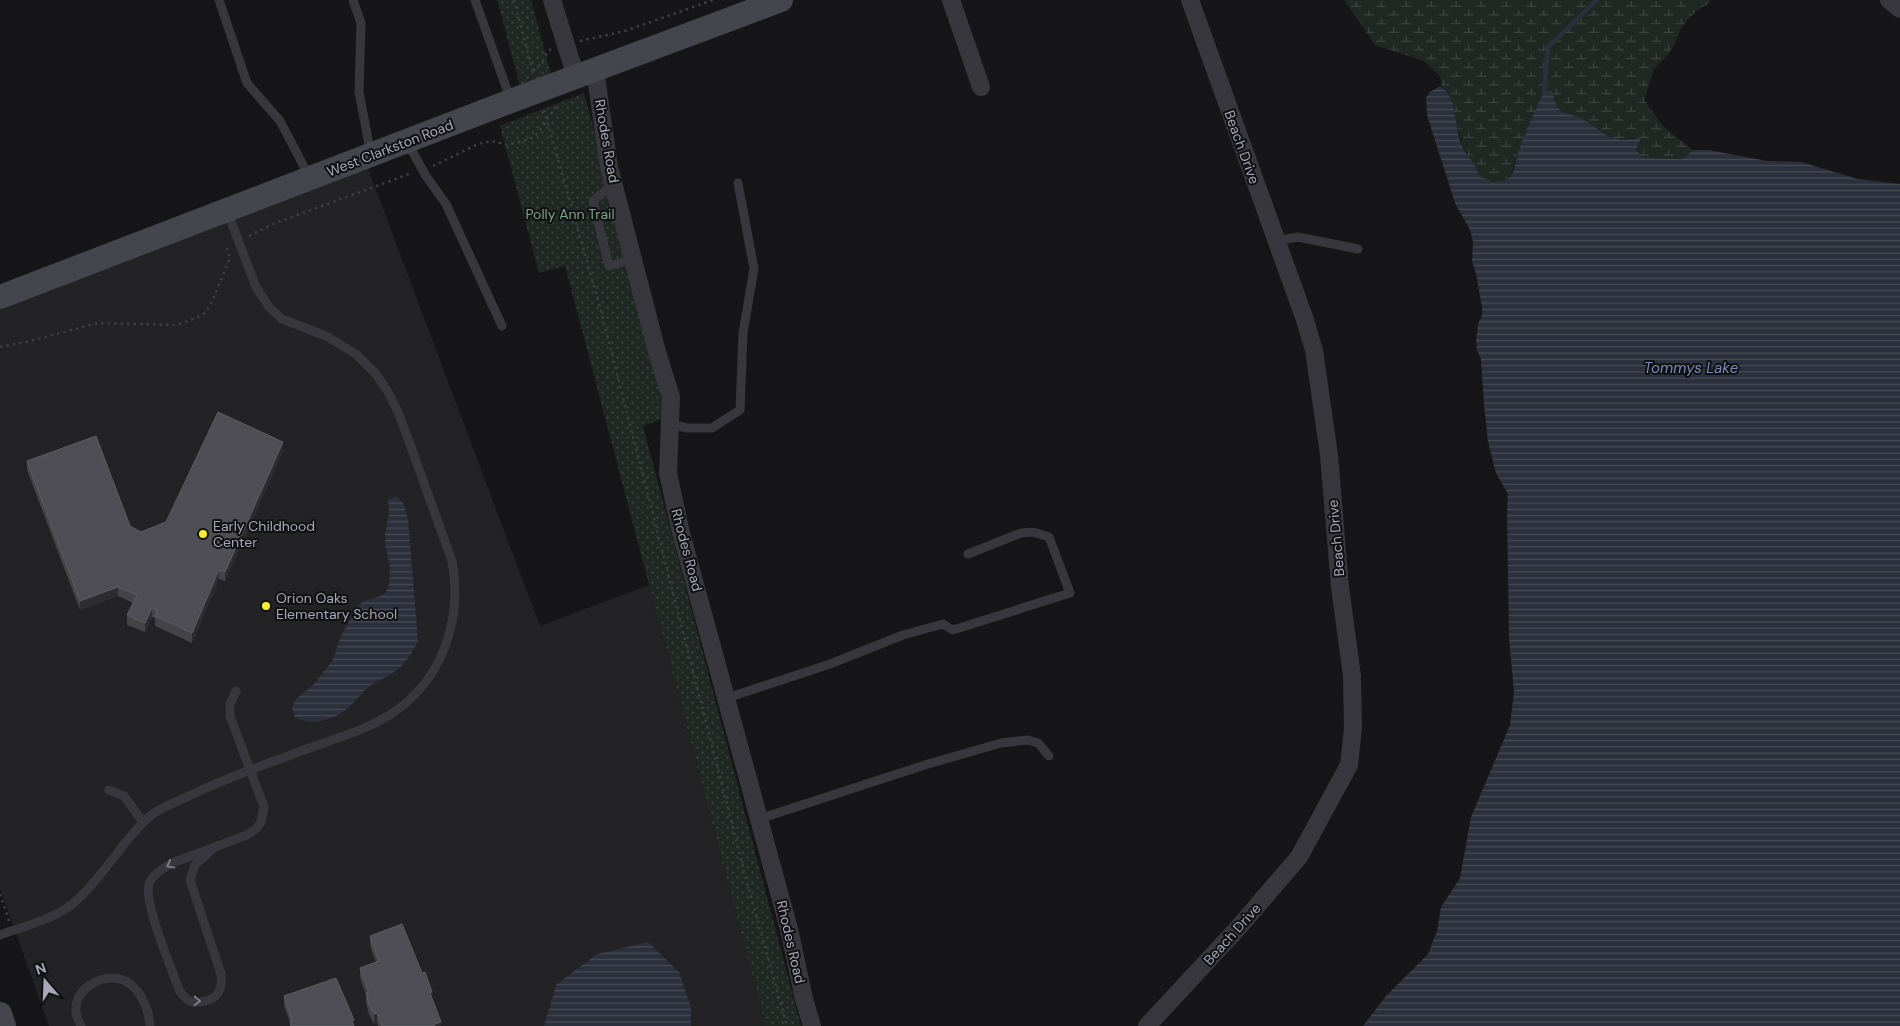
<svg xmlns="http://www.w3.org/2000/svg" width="1900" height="1026" viewBox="0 0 1900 1026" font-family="'DM Sans',sans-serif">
  <defs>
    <pattern id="green-dots" width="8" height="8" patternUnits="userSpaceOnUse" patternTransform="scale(1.25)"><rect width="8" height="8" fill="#202823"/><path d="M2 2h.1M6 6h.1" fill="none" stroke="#3e4441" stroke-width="1.8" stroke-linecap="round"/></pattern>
    <pattern id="wetland-marsh" width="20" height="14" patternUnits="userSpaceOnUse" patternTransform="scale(1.25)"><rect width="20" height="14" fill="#202823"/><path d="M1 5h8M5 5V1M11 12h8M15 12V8" fill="none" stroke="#3e4441"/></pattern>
    <pattern id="water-rules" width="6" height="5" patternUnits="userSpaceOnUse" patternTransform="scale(1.25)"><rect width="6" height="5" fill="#2b303c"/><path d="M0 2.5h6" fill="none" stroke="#474b56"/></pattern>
  </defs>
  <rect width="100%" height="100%" fill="#161618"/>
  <path fill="#232225" d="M367 166 540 626 649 585 764 1020V1026H49L0 889V307Z"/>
  <g fill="url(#green-dots)">
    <path d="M497 0H531L551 74 520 86Z"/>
    <path d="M584 93 669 416 643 426 801 1026H764V1020L565 266 539 273 500 126Z"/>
  </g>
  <path fill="url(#wetland-marsh)" d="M1344 0H1710V3L1696 11 1681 28 1675 43 1668 55 1654 69 1644 100 1663 126 1693 150 1684 158 1677 159 1649 158 1642 157 1636 150 1641 140 1635 138 1621 140 1609 137 1582 118 1562 112 1557 107 1553 94 1541 96 1538 108 1521 144 1510 177 1503 181 1497 182 1487 181 1481 177 1473 162 1464 151 1455 119 1453 104 1447 92 1442 87 1440 76 1424 61 1375 45Z"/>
  <g fill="url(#water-rules)">
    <path d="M1440 86 1447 92 1453 104 1459 138 1464 151 1473 162 1481 177 1493 182 1504 181 1510 177 1513 172 1521 144 1544 91H1551L1553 94 1557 107 1562 112 1582 118 1609 137 1622 140 1641 138 1636 150 1642 157 1649 158 1677 159 1684 158 1693 150H1709L1767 161 1801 162 1858 179 1900 184V1026H1363L1386 996 1428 954 1437 931 1441 907 1460 878 1471 817 1510 725 1514 692 1509 637 1507 513 1508 494 1496 473 1488 442 1484 404 1481 359 1477 350 1476 342 1478 324 1482 315V307L1476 274 1472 261 1473 241 1470 230 1455 203 1427 115 1426 98 1430 92Z"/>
    <path d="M397 497 404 504 408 519 418 641C413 651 407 662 398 669 390 676 380 679 371 685 363 691 357 700 349 707 334 721 313 725 295 718L292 708 296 699 313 685 333 660 340 638 358 605 365 601 378 597 386 592 389 585 390 568 385 544V534L389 514 388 499Z"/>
    <path d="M648 942 679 972 691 1007V1026H544L556 985 597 954Z"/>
  </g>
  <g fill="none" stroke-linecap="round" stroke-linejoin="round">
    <path stroke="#2b303c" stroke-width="4.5" d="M1544 91 1548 47 1597 0"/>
    <g stroke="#3d3d44" stroke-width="2.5" stroke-dasharray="2.5 4" stroke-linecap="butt">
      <path d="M514 0 533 73"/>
      <path d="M580 41 625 31 713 0"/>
      <path d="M533 70C543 67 543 55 551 49"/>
      <path d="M544 110 601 311 745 875 787 1026"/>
      <path d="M433 166 478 144 492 141 507 145 530 139 538 133 557 105"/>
      <path d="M249 236 273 224 412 173"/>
      <path d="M0 347 30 341 98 323 176 325 188 321 203 315 210 306 228 263 230 257 227 248"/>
      <path d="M0 894 9 921"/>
    </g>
    <g stroke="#37373d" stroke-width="9">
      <path d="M219 0 247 83 280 121 310 178"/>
      <path d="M353 0 361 23 359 92 371 155"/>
      <path d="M475 0 511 101"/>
      <path d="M407 142 426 176 446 204 502 326"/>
      <path d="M614 184 593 201 609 266 633 259"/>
      <path d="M1276 241 1298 237 1358 249"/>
      <path d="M670 424 687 428H712L740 410 743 333 754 269 738 183"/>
      <path d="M727 698 830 664 903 635 943 624 953 630 1070 593 1049 537 1033 532 1021 533 968 554"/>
      <path d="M109 790 124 796 143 822"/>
      <path d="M759 819 928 764 1001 743 1028 740 1038 743 1049 756"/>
      <path d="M215 847 195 865 190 880 221 974C223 989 218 1000 201 1002 197 1002 194 1003 190 1001 185 999 182 994 179 990 172 969 143 902 149 884 153 874 166 866 175 862L247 835 257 828 261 822 264 807 230 716V704L236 691"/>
      <path d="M0 935C22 927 47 921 67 908 89 893 112 859 130 837 137 829 144 820 154 813 167 805 181 800 195 793 234 775 274 761 315 746 341 737 368 729 391 714 442 681 463 620 452 561L410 444 398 412 388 392 376 374 356 354 326 336 282 319 269 307 256 287 227 211"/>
      <path d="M81 1026C79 1022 76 1016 76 1011 74 989 101 974 120 979 139 984 149 1009 150 1026"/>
    </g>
    <g stroke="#37373d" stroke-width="18">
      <path d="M552 0 576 77"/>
      <path d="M951 0 981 87"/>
      <path d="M1889 0 1900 9"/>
      <path d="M595 70 609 167 657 352 671 397 668 473 681 533 789 929 804 999 812 1026"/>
      <path d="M1147 1026 1238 928 1299 857 1349 765 1353 728 1352 676 1340 587 1329 455 1314 350 1304 317 1190 0"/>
    </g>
    <g stroke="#45454d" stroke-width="24">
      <path d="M0 297 511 101 781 0"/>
      <path d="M0 1014 4 1026"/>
    </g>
  </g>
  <g fill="#434348">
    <path d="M283 451 225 581 219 579 192 643 155 626V618L152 617 145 632 127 625V615L133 603 118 596 80 610 27 470V461L130 526 141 532 166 522Z"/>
    <path d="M370 936 432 1000 441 1026H378L377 1022 374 1024 369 1014 366 1003V994L360 978V968L376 962 370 946Z"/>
    <path d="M284 996 354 1026H290V1022L284 1006Z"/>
  </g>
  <g fill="#2d2c30">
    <path d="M283 442V451L225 581V572Z"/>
    <path d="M219 570V579L192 643V633Z"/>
    <path d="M118 587V596L80 610V601Z"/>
    <path d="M152 608V617L145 632V623Z"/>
    <path d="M377 1013V1022L374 1024V1014Z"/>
    <path d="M441 1022V1026H434L435 1024Z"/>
  </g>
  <g fill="#4e4e54" stroke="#5c5c64">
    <path d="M218 412 283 442 225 572 219 570 192 633 155 616 157 610 152 608 145 623 127 615 137 595 118 587 80 601 27 461 96 436 130 526 141 532 166 522Z"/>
    <path d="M402 924 422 973 425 972 432 992 430 993 441 1022 435 1024 434 1026H381H382L377 1013 374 1014 369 1004 366 993 369 992 360 968 379 961 370 936Z"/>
    <path d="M336 978 354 1020 352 1021 354 1026H291L290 1021 292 1020 284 996Z"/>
  </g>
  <defs><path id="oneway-chevron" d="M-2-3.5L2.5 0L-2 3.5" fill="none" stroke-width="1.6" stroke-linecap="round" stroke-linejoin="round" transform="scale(1.25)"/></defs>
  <g stroke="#7a7b87">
    <use href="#oneway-chevron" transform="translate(170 865) rotate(151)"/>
    <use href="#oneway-chevron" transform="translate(197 1001) rotate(3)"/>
  </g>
  <g fill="#f8ee2e" stroke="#111113" stroke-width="2">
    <circle cx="203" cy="534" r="5"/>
    <circle cx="266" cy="606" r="5"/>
  </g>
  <g text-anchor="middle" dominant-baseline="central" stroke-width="4" stroke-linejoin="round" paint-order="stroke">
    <g font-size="14" fill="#a7a8b8" stroke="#111113">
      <text transform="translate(607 141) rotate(80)">Rhodes Road</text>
      <text transform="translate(1242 147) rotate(70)">Beach Drive</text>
      <text transform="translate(390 148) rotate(-21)">West Clarkston Road</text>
      <text transform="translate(1336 538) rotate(-95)">Beach Drive</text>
      <text transform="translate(687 550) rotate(75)">Rhodes Road</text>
      <text transform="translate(1232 934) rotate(-48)">Beach Drive</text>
      <text transform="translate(791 942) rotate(77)">Rhodes Road</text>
    </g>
    <g font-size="14" fill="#7ea48b" stroke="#111113">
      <text x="570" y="214">Polly Ann Trail</text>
    </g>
    <g font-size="14" fill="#a7a8b8" stroke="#111113" text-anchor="start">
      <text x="213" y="526">Early Childhood<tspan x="213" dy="16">Center</tspan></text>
      <text x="276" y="598">Orion Oaks<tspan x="276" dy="16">Elementary School</tspan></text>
    </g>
    <g font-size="15" font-style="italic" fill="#7d8bb4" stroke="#111113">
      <text x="1691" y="368">Tommys Lake</text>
    </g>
  </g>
  <g transform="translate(45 981) rotate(341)" stroke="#111113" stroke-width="4" paint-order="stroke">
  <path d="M0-4L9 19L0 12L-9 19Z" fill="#a7a8b8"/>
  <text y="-8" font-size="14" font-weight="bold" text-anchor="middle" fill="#a7a8b8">N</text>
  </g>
</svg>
